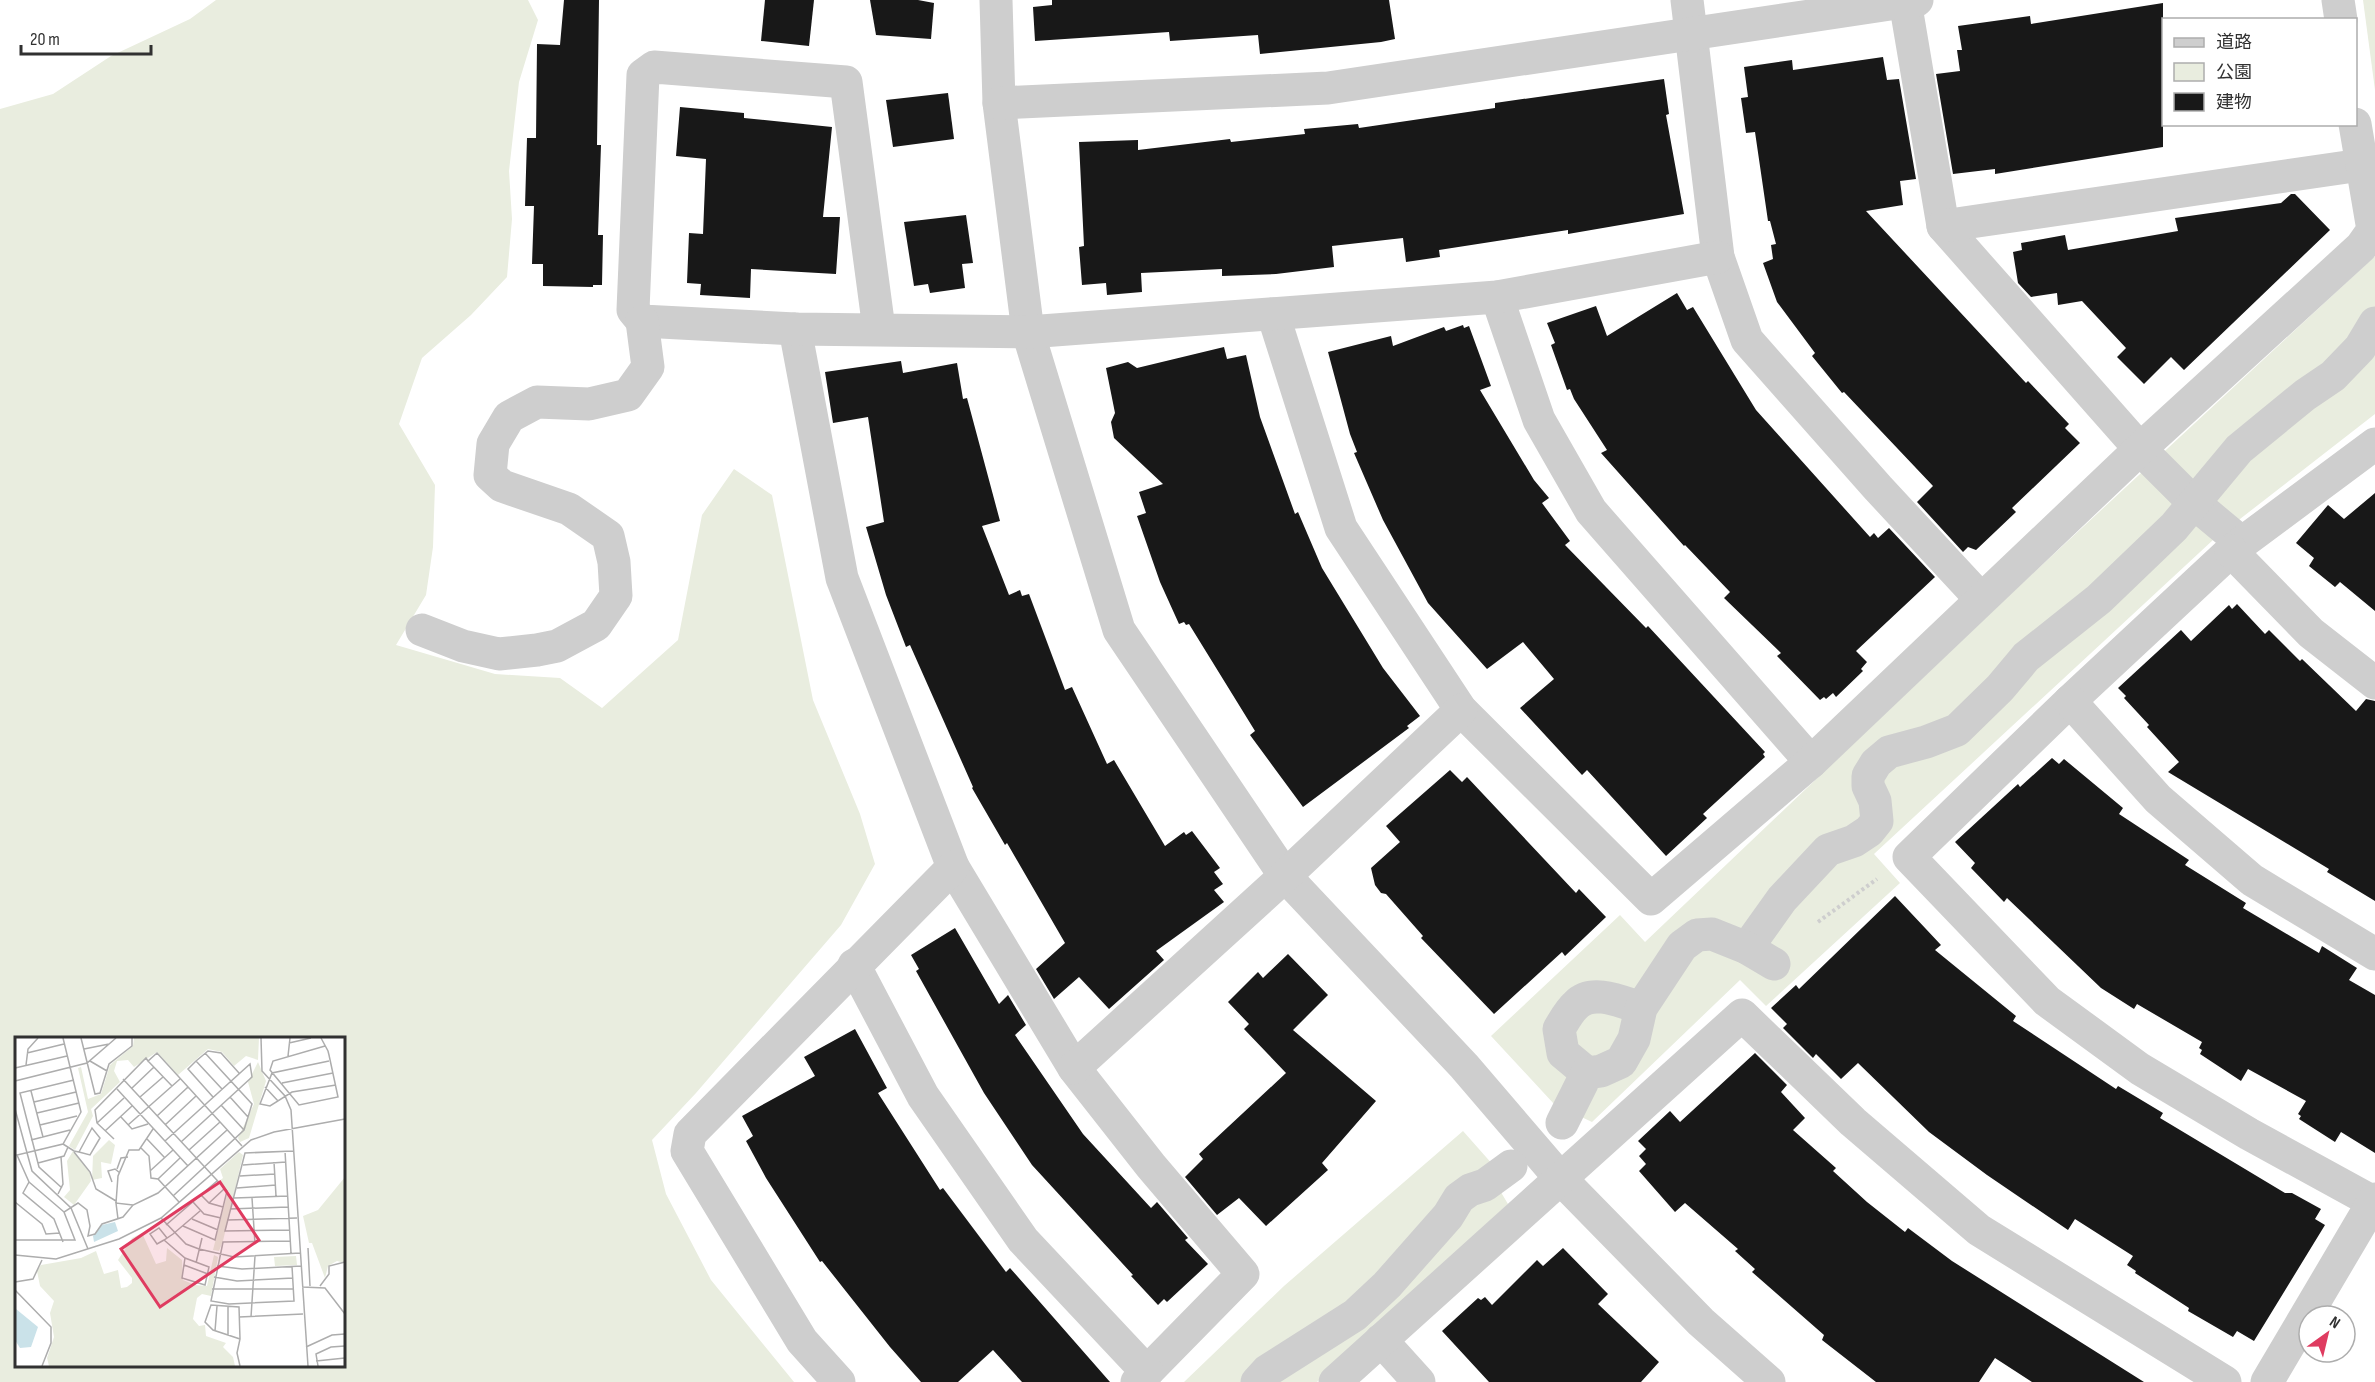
<svg xmlns="http://www.w3.org/2000/svg" width="2375" height="1382" viewBox="0 0 2375 1382" font-family="'Sofia Sans Condensed','Noto Sans JP',sans-serif">
  <rect width="100%" height="100%" fill="#fff"/>
  <g fill="#e9eddf" fill-rule="evenodd">
    <path d="M216 0H528L538 20 519 82 509 171 512 219 507 277 471 315 422 358 399 424 435 485 433 547 426 595 396 645 495 674 560 678 602 708 678 640 702 515 734 469 772 495 813 700 860 814 875 864 841 925 696 1093 652 1140 666 1194 711 1280 794 1382H0V109L53 94 111 56 190 19ZM16 1038H344V1366H16Z"/>
    <path d="M2363 0H2375V90Z"/>
    <path d="M2375 256V414L2213 540 1874 854 1900 883 1766 1006 1740 980 1592 1122 1554 1104 1491 1036 1620 915 1645 942 2015 590Z"/>
    <path d="M1463 1131 1494 1166 1502 1194 1508 1204 1317 1382H1184L1284 1286Z"/>
  </g>
  <g fill="#181818">
    <path d="M564 0H599L597 145H601L598 235H603L602 285H593V287L543 286V264H532L534 206H525L527 138H536L537 44 560 45Z"/>
    <path d="M765 0H814L809 46 761 41Z"/>
    <path d="M870 0H918L934 3 931 39 876 35Z"/>
    <path d="M1052 0H1389L1395 39 1381 42 1260 54 1258 35 1170 41 1169 32 1035 41 1033 7 1052 5Z"/>
    <path d="M2163 3V147L1995 174V169L1953 174 1936 74 1960 71 1957 50H1962L1958 26 2030 16 2031 24Z"/>
    <path d="M1883 57 1887 80 1899 79 1916 179 1900 181 1903 205 1866 211 2026 383 2028 381 2069 424 2065 428 2080 443 2012 508 2016 512 1976 550 1968 547 1963 552 1917 502 1933 486 1844 392 1842 393 1812 356 1815 353 1777 302 1763 263 1773 259 1771 245 1776 244 1770 221H1768L1755 132 1746 133 1741 98 1748 97 1744 67 1792 60 1793 70Z"/>
    <path d="M1664 79 1669 114 1666 115 1684 214 1568 234V230L1439 250 1440 257 1406 262 1403 238 1332 246 1334 267 1276 274 1222 276V269L1141 273 1142 292 1107 295 1106 283 1082 285 1079 247 1084 246 1079 142 1138 140V150L1230 139 1231 142 1305 134 1304 129 1358 124 1359 128 1495 108V103Z"/>
    <path d="M948 93 954 139 893 147 886 100Z"/>
    <path d="M680 107 744 113V118L832 127 823 217H840L836 274 751 269 750 298 700 295 701 284 687 283 689 233 703 234 706 159 676 156Z"/>
    <path d="M2291 194H2295L2330 230 2184 370 2171 357 2144 384 2117 357 2126 348 2082 301 2058 305 2057 293 2031 297 2018 283 2013 252 2022 250 2021 243 2065 235 2068 250 2178 231 2175 218 2281 203Z"/>
    <path d="M966 215 973 263 962 264 965 288 930 293 928 284 914 286 904 222Z"/>
    <path d="M1677 293 1687 310 1693 307 1756 410 1870 537 1874 533 1878 538 1889 528 1935 577 1856 651 1867 662 1861 669 1863 671 1836 697 1833 693 1826 699 1824 697 1820 700 1777 656 1781 653 1724 598 1730 592 1685 545 1684 546 1601 453 1607 450 1574 399 1570 389 1567 390 1551 345 1555 343 1547 323 1596 306 1607 336Z"/>
    <path d="M1463 325 1464 328 1469 326 1491 386 1480 390 1534 480 1549 498 1542 503 1570 541 1565 545 1646 628 1648 626 1765 752 1763 754 1765 757 1703 814 1707 818 1666 856 1587 770 1582 775 1520 708 1554 679 1523 642 1487 669 1428 603 1383 520 1354 453 1357 452 1350 434 1328 352 1391 336 1393 346 1444 327 1446 331Z"/>
    <path d="M1224 347 1227 359 1246 355 1260 417 1295 514 1298 512 1322 568 1383 668 1420 716 1407 726 1409 728 1303 807 1250 735 1255 731 1189 624 1186 625 1184 622 1179 624 1160 582 1137 516 1146 513 1139 492 1163 484 1114 438 1111 422 1115 413 1106 368 1128 362 1137 368Z"/>
    <path d="M901 361 903 373 957 363 963 399 967 398 1000 521 982 526 1009 595 1020 590 1022 596 1029 594 1065 690 1072 687 1107 764 1114 760 1165 846 1184 832 1186 835 1192 831 1220 868 1214 872 1223 884 1214 890 1224 902 1156 951 1164 960 1109 1009 1079 977 1054 999 1036 969 1065 943 1007 843 1005 845 972 788 973 787 910 645 906 647 886 595 866 527 884 522 868 417 833 423 825 372Z"/>
    <path d="M2375 493V611L2340 582 2335 587 2309 566 2314 558 2296 543 2328 505 2344 519Z"/>
    <path d="M2237 604 2265 634 2269 630 2300 661 2302 659 2356 711 2366 699 2375 701V901L2327 872 2329 869 2168 772 2179 762 2147 727 2149 725 2124 698 2126 696 2118 688 2181 630 2191 641 2229 605 2232 609Z"/>
    <path d="M2052 758 2059 764 2064 759 2123 808 2119 814 2189 860 2185 865 2246 903 2243 908 2319 953 2322 946 2357 968 2349 980 2375 995V1153L2341 1132 2335 1142 2299 1119 2301 1116 2298 1114 2306 1101 2248 1069 2241 1081 2200 1054 2202 1050 2199 1048 2202 1042 2137 1004 2134 1009 2101 988 2007 898 2004 902 1971 868 1975 863 1955 842 2018 784 2020 787Z"/>
    <path d="M1450 770 1462 782 1467 777 1576 893 1579 889 1606 917 1565 956 1562 952 1494 1014 1421 938 1423 936 1386 894 1381 893 1375 885 1371 868 1400 842 1386 826Z"/>
    <path d="M1895 896 1941 945 1935 950 2016 1016 2013 1021 2116 1089 2118 1086 2163 1113 2160 1118 2285 1193H2292L2321 1209 2315 1219 2325 1225 2254 1341 2237 1331 2233 1337 2188 1311 2189 1308 2135 1273 2136 1271 2127 1265 2133 1256 2075 1219 2068 1230 1987 1175 1929 1132 1858 1063 1841 1079 1816 1054 1813 1058 1783 1028 1787 1024 1771 1008 1796 985 1799 989Z"/>
    <path d="M955 928 999 1004 1008 995 1026 1025 1015 1035 1083 1134 1151 1208 1157 1202 1188 1238 1185 1240 1208 1264 1167 1302 1164 1299 1158 1305 1131 1276 1133 1275 1032 1165 984 1093 916 971 919 969 911 955Z"/>
    <path d="M1288 954 1328 995 1293 1030 1376 1101 1322 1163 1328 1170 1266 1226 1239 1198 1217 1215 1185 1177 1203 1159 1199 1154 1286 1073 1244 1029 1249 1024 1228 1002 1258 972 1263 978Z"/>
    <path d="M855 1029 887 1088 878 1093 940 1190 943 1188 1006 1272 1010 1268 1110 1382H1022L993 1350 958 1382H921L890 1347 822 1261 820 1262 766 1178 746 1141 753 1136 742 1116 815 1076 804 1057Z"/>
    <path d="M1755 1053 1787 1085 1781 1092 1805 1118 1793 1130 1836 1168 1833 1171 1867 1202 1905 1232 1908 1228 1952 1261 2144 1382H2032L1995 1358 1979 1382H1876L1822 1340 1824 1335 1752 1272 1755 1269 1735 1251 1738 1249 1685 1203 1675 1212 1639 1171 1646 1164 1639 1156 1646 1149 1638 1141 1670 1111 1680 1122Z"/>
    <path d="M1563 1248 1608 1294 1598 1304 1659 1362 1641 1382H1489L1442 1331 1478 1298 1481 1300 1485 1297 1492 1305 1537 1260 1543 1266Z"/>
  </g>
  <g fill="none" stroke-linecap="round" stroke-linejoin="round">
    <path stroke="#cecece" stroke-width="4" stroke-dasharray="3 3" stroke-linecap="butt" d="M1818 922 1877 879"/>
    <g stroke="#cecece" stroke-width="33">
      <path d="M996 0 999 103 1028 332 1119 630 1285 876 1464 1066 1560 1178 1701 1322 1769 1382"/>
      <path d="M1687 0 1718 257 1747 340 1878 488 1980 598"/>
      <path d="M2338 0 2341 20"/>
      <path d="M1905 1 1943 226 2140 449 2194 503 2242 543"/>
      <path d="M999 103 1328 88 1917 0"/>
      <path d="M1943 226 2361 165"/>
      <path d="M1497 297 1539 420 1591 511 1811 762"/>
      <path d="M1273 314 1341 528 1461 710 1651 899 1811 762 2140 449 2361 247 2373 230 2355 124"/>
      <path d="M795 329 842 578 953 867 1074 1068 1151 1166 1243 1274 1137 1382"/>
      <path d="M879 329 846 82 654 67 643 75 633 310 642 321 795 329 1028 332 1497 297 1718 257"/>
      <path d="M2375 444 2231 551 2070 701 1909 857 2047 1001 2140 1069 2249 1134 2375 1203"/>
      <path d="M2231 551 2311 633 2375 683"/>
      <path d="M422 630 463 646 499 654 537 650 557 646 596 625 616 596 614 562 608 536 569 509 502 486 490 475 493 444 509 417 537 402 589 404 628 395 648 367 642 321"/>
      <path d="M2070 701 2158 799 2252 880 2375 954"/>
      <path d="M1747 948 1782 899 1828 850 1854 841 1869 831 1877 821 1875 801 1868 786V776L1876 763 1889 752 1926 742 1957 730 2000 688 2026 657 2099 599 2174 527 2239 449 2305 395 2333 376 2360 348 2375 323"/>
      <path d="M854 965 923 1096 1023 1240 1147 1372"/>
      <path d="M1074 1068 1285 876 1461 710"/>
      <path d="M1587 1073 1563 1053 1559 1029C1564 1021 1569 1011 1576 1005 1592 988 1622 1002 1641 1008"/>
      <path d="M1562 1123 1587 1073 1601 1071 1621 1062 1634 1039 1641 1008 1682 946 1697 935 1712 934 1747 948 1774 964"/>
      <path d="M1381 1340 1419 1382"/>
      <path d="M839 1382 802 1341 687 1151 690 1134 953 867"/>
      <path d="M1257 1382 1267 1371 1355 1315 1387 1285 1448 1216 1459 1198 1470 1190 1485 1185 1511 1166"/>
      <path d="M1335 1382 1742 1015 1853 1122 1979 1230 2225 1382"/>
      <path d="M2267 1382 2375 1199"/>
    </g>
  </g>
  <g transform="translate(15 1037)">
    <rect width="330" height="330" fill="#fff"/>
    <path d="M119 1H244L243 23 231 19 219 29 207 15 193 12 163 38 142 15 119 30 113 23 102 24 99 34 105 45 76 72 78 79 60 113 54 109 73 75 63 31 66 30 73 62 86 57 95 28 118 9ZM243 25 251 44 234 101 225 105 223 101 239 67 233 45ZM94 103 100 108 96 127 86 125 87 141 77 143 78 119ZM58 114 75 136 76 144 59 168 49 160 55 153 52 124ZM224 115 228 118 208 204 204 214 198 213 213 154 204 144 208 141 205 132ZM330 140V226L322 224 313 229 310 241 297 206H294L288 179 303 173ZM127 196 141 227 151 224 152 211 167 223 168 243 180 248 192 249 199 218 203 220 196 259 187 257 182 261 178 282 184 289 190 288 191 299 211 306 208 310 218 320 220 329H34L32 321 39 300 35 276 39 264 25 249 22 234 26 228 66 221 81 214 89 237 103 233 106 251 112 250 117 246V241L103 223 117 201ZM281 219 282 228 260 229 259 220Z" fill="#e9eddf"/>
    <path d="M100 185 103 194 79 205 78 199 87 188ZM1 272 23 290 16 310 5 311 0 303Z" fill="#cae2e9"/>
    <path fill="none" stroke="#adadad" stroke-width="1.5" d="M48 1 66 75 48 107 2 118 14 145 8 156 39 182 48 205M66 1 80 57 85 56 94 27 117 9V1M246 1 247 34 270 59 276 73 293 329M306 1 313 14 314 18 323 60 284 68 255 33 258 24 310 9M274 6 296 1M69 12 94 7M12 16 49 7M273 19 275 1M75 24 92 34M133 24 157 49M181 24 207 52M314 24 257 36 245 67 255 69 277 55 321 48M11 28 13 12 23 1M0 31 52 19M108 42 212 154 200 203 168 189M0 44 72 26 101 1M267 46 318 36M250 50 263 64M117 51 139 30M102 52 173 129M16 54 28 100M125 60 148 40M198 60 173 32 181 24 193 14 206 16 224 36M215 60 233 80M19 65 61 55M206 68 229 93M0 72 17 134 56 171 73 212M22 76 64 66M142 79 173 50M106 80 117 92 133 87M82 86 109 61M25 88 62 79M113 88 165 42M150 88 181 59M90 94 117 69M99 102 82 86 80 73 131 21 133 24 142 16 227 109M132 102 150 121M16 103 55 93M150 104 235 27 237 40 166 105M48 107 59 114 64 115 75 118 85 101 77 91 64 115M126 111 134 119 136 141 143 142 164 165M174 113 205 85M270 114 276 216M59 115 75 135 81 152 101 164M259 125 261 159M23 126 49 119 53 110M228 128 271 125M102 132 106 121 113 120M135 134 158 113M225 139 260 137M143 142 165 121M14 145 49 175M97 145 93 134 100 132 105 136M47 151 24 130 5 56 59 43M222 151 261 148M43 157 48 147 46 120M186 158 194 166 208 170M158 159 229 93 237 67 190 16M219 161 273 159M237 161 240 207M0 165 27 187 31 197 45 196M178 165 189 177 206 181M101 166 103 139 114 113H124L138 92M194 166 209 152M215 172 273 170M146 181 171 207 184 212 219 220 285 216M103 182 101 166 118 168M177 182 203 193M212 183 282 181M151 188 202 144M275 193 210 194 230 116 278 114M152 201 144 191 135 197 142 207 149 203 158 197 185 174M0 203H60L49 175 63 166 72 173 75 189 73 199 80 197 87 187 108 180 118 168 143 156 212 93M149 203 170 221 194 230 190 248 167 241 170 221M275 204 208 205 196 264 214 267 279 264 277 229M293 211 295 249M0 218 41 222 104 202 146 181 236 103 259 95 330 82M181 226 187 201M169 228 193 237M202 229 227 232 286 229M199 240 222 244 278 241M0 245 18 242 27 223M305 249 314 237V229L330 225M287 250 310 251 330 277M197 252H278M0 253 36 290V306L27 329M213 270V298M224 280 288 277M236 280 240 219M200 294 202 269M225 302 198 293 190 285 196 268 224 270 225 302 222 316 225 329M291 310 317 298 330 297M301 324 330 321M303 329 301 317 316 310 330 309"/>
    <path fill="#df3b60" fill-opacity="0.15" stroke="#df3b60" stroke-width="3" d="M205 145 244 203 145 270 106 212Z"/>
    <rect width="330" height="330" fill="none" stroke="#313131" stroke-width="3"/>
  </g>
  <rect x="2162" y="18" width="195" height="108" fill="#ffffff" stroke="#adadad" stroke-width="1.5"/>
  <rect x="2174" y="38" width="30" height="9" fill="#cecece" stroke="#adadad" stroke-width="1.5"/>
  <text x="2216" y="48" font-size="18" fill="#313131">道路</text>
  <rect x="2174" y="63" width="30" height="18" fill="#e9eddf" stroke="#adadad" stroke-width="1.5"/>
  <text x="2216" y="78" font-size="18" fill="#313131">公園</text>
  <rect x="2174" y="93" width="30" height="18" fill="#181818" stroke="#adadad" stroke-width="1.5"/>
  <text x="2216" y="108" font-size="18" fill="#313131">建物</text>
  <g transform="translate(2327 1334) rotate(34)"><circle r="28" fill="#ffffff" stroke="#adadad" stroke-width="1.5"/>
  <path d="M0-4.5L10 22L0 15L-10 22Z" fill="#df3b60"/>
  <text y="-9" font-size="16" font-weight="bold" text-anchor="middle" fill="#313131">N</text>
  </g>
  <path d="M21 45v9h130v-9" fill="none" stroke="#313131" stroke-width="3"/>
  <text x="30" y="45" font-size="18" fill="#313131" stroke="#ffffff" stroke-width="4.5" paint-order="stroke">20 m</text>
</svg>
